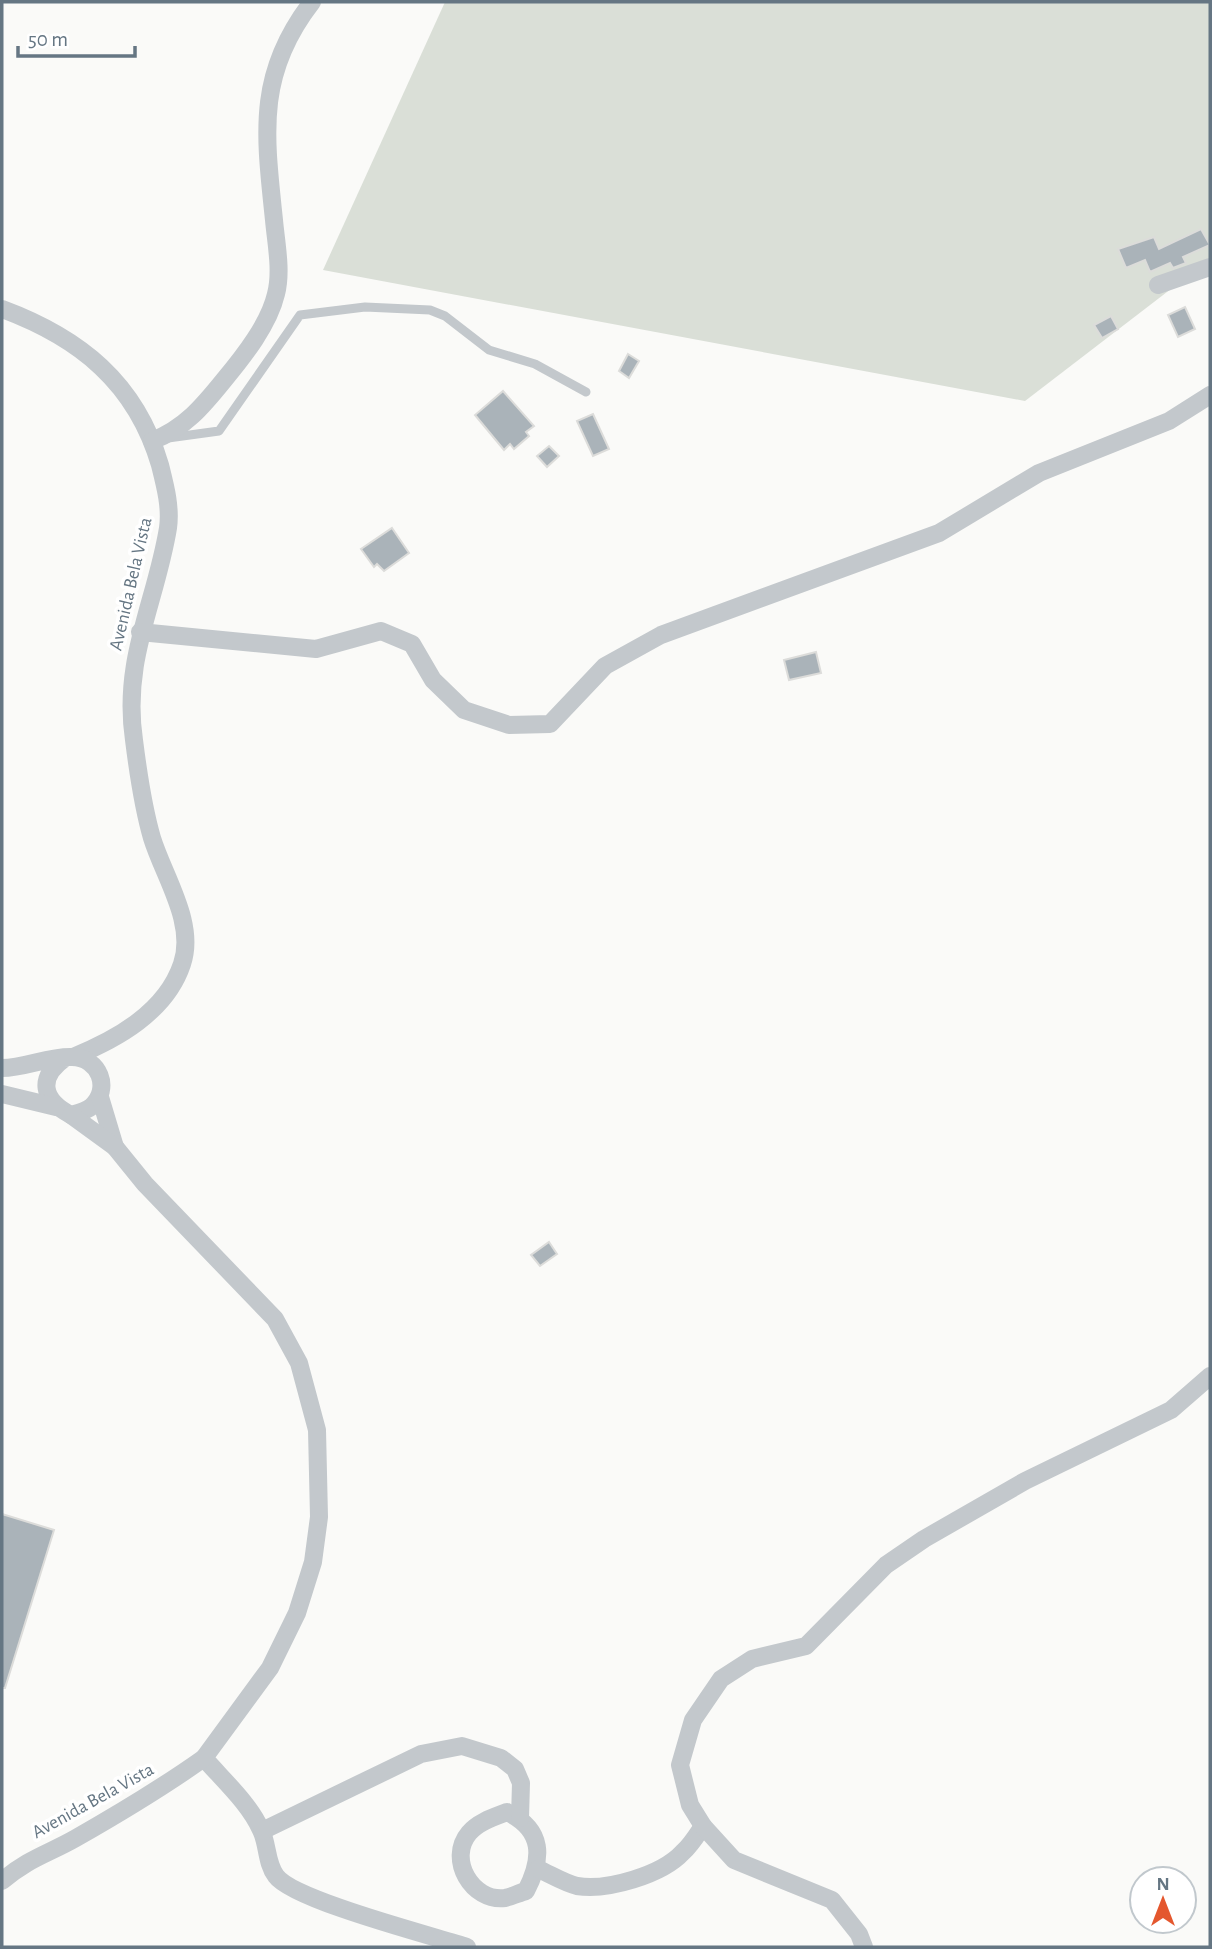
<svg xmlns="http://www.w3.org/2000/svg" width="1212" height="1949" viewBox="0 0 1212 1949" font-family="'Alegreya Sans',sans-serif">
  <rect width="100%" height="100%" fill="#fafaf8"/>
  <path fill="#dadfd7" d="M445 2H1210V259L1025 401 323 270Z"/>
  <g fill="#aab3b9" stroke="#dcdcda" stroke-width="2">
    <path d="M1201 229 1210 245 1183 257 1186 263 1173 268 1170 263 1150 272 1145 260 1126 268 1118 249 1154 237 1159 249Z"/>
    <path d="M1185 307 1195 329 1178 337 1168 315Z"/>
    <path d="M1111 316 1118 329 1102 338 1094 325Z"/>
    <path d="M628 354 639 361 629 378 619 371Z"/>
    <path d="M503 391 534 426 526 432 529 436 514 449 510 444 504 450 475 415Z"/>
    <path d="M593 414 609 449 593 456 577 421Z"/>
    <path d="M549 446 559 456 547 467 537 456Z"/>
    <path d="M392 528 409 553 384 571 377 564 374 567 361 549Z"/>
    <path d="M816 652 821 673 789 680 784 660Z"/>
    <path d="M549 1242 557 1254 540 1266 531 1255Z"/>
    <path d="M2 1514 54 1530 5 1688H2Z"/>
  </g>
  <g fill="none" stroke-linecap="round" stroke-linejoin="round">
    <path stroke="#c3c8cc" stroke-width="9" d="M168 438 219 431 300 315 365 307 430 310 445 316 489 350 535 364 586 392"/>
    <g stroke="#c3c8cc" stroke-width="18">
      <path d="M1158 285 1210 267"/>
      <path d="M2 309C80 338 136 383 160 465 165 485 171 507 168 528 156 602 122 660 134 740 138 772 143 807 152 838 164 877 196 923 182 964 166 1012 117 1039 73 1057"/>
      <path d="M152 441C185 428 203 406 224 380 244 356 269 324 276 294 282 271 276 243 274 220 265 134 256 74 312 2"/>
      <path d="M140 632 316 649 381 631 412 644 433 680 464 710 509 725 550 724 605 666 661 635 939 533 1039 473 1169 421 1210 395"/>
      <path d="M2 1068C25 1068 49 1056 72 1057 99 1057 112 1089 91 1107 86 1111 78 1113 71 1115 42 1100 37 1078 65 1058"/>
      <path d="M2 1094 56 1107"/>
      <path d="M100 1097 115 1147"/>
      <path d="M71 1115 115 1147 145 1184 275 1319 299 1363 317 1430 319 1517 313 1562 297 1613 270 1668 204 1758C223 1780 249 1803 261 1830 268 1844 266 1863 276 1876 293 1900 433 1936 467 1947"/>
      <path d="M507 1812C544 1830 543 1858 526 1891 519 1893 511 1897 505 1898 472 1902 447 1859 469 1833 478 1822 494 1817 507 1812Z"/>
      <path d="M262 1831 421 1754 462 1746 501 1758 515 1769 521 1783 520 1818"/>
      <path d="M538 1869C550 1874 564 1883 577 1886 607 1891 662 1875 683 1852 691 1845 697 1835 703 1826"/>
      <path d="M2 1881C29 1858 48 1854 76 1838 120 1813 163 1787 204 1758"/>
      <path d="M864 1947 859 1934 832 1900 734 1860 703 1826 690 1805 680 1765 693 1720 721 1679 752 1659 806 1646 886 1565 924 1539 1025 1481 1171 1410 1210 1376"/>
    </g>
  </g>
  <g text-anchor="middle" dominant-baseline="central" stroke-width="7" stroke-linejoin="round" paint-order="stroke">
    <g font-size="19" fill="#657683" stroke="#fff">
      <text transform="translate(131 584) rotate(-77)">Avenida Bela Vista</text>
      <text transform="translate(93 1801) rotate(-29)">Avenida Bela Vista</text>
    </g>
  </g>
  <rect width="1212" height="1949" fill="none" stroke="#657683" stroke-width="7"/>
  <g transform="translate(1163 1900)"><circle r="33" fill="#ffffff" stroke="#c1c8cd" stroke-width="2"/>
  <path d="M0-5L12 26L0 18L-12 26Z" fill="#e4572e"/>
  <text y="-10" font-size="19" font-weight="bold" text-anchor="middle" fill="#657683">N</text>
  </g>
  <path d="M18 46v10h117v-10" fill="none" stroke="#657683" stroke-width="3.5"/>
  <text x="28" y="46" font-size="21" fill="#657683" stroke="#ffffff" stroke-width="5" paint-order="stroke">50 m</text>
</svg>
